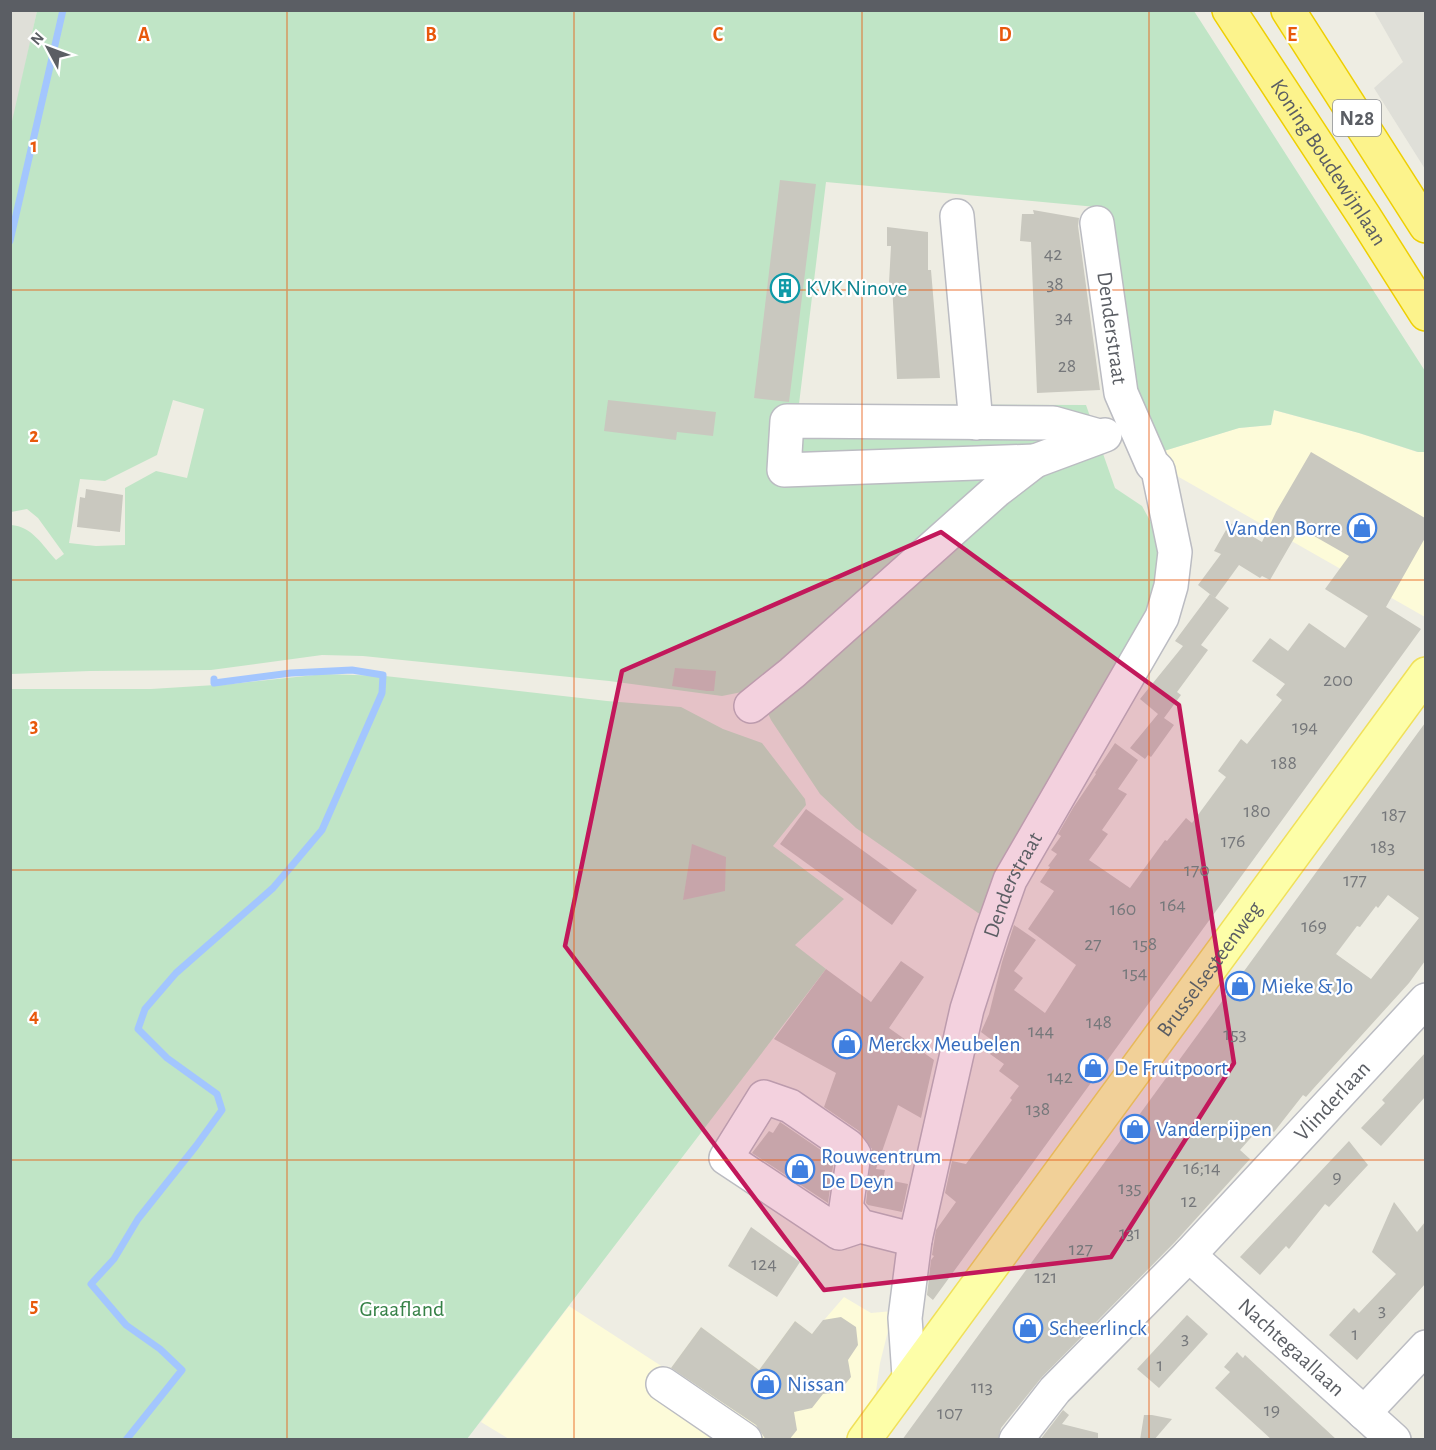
<svg xmlns="http://www.w3.org/2000/svg" width="1436" height="1450" viewBox="0 0 1436 1450" font-family="'Alegreya Sans',sans-serif">
  <rect width="100%" height="100%" fill="#eeede3"/>
  <g fill="#fdfbd9">
    <path d="M1273 410 1359 433 1417 452H1425V617L1163 468 1154 454 1239 428 1271 425Z"/>
    <path d="M844 1297 871 1313 893 1311 880 1363 874 1406 849 1439H509L481 1422 569 1306 669 1371 701 1327 759 1370 795 1321 812 1334Z"/>
  </g>
  <g fill="#dfdfd8">
    <path d="M11 11H37L11 130Z"/>
    <path d="M1374 11H1425V169L1374 88 1403 62Z"/>
  </g>
  <g fill="#c0e5c6" fill-rule="evenodd">
    <path d="M37 11H1194L1425 371V452H1418L1359 433 1274 410 1271 425 1239 428 1154 454 1134 394 1129 328 1107 208 826 182 799 404 1086 405 1115 488 1142 506 1159 537 1160 592 981 915 856 828 820 794 771 720 757 689 722 696 609 681 363 656 322 655 211 670 90 671 11 674V525C32 526 43 546 56 560L64 554 38 518 27 509 11 512 10 130ZM173 400 204 409 187 478 156 471 125 488V545L96 546 69 543 80 479 105 481 157 455Z"/>
    <path d="M324 674 385 676 607 701 681 707 723 729 762 743 805 799 806 805 773 846 844 899 795 945 826 969 467 1439 11 1440V689H151L231 684Z"/>
  </g>
  <g fill="none" stroke-linecap="round" stroke-linejoin="round">
    <g stroke="#a3c6fe" stroke-width="7">
      <path d="M10 241 63 10"/>
      <path d="M126 1440 182 1370 160 1349 126 1325 91 1284 114 1259 138 1219 196 1146 222 1110 217 1094 167 1058 138 1029 145 1009 176 973 273 888 322 830 382 693 383 675 352 670 291 673 214 683V679"/>
    </g>
  </g>
  <g fill="#c9c8bf" fill-rule="evenodd">
    <path d="M780 180 816 184 789 402 754 398Z"/>
    <path d="M1033 210 1079 218 1078 226 1100 390 1037 393 1031 242 1020 241 1022 214H1034Z"/>
    <path d="M887 227 928 232V270H931L940 378 897 379 892 283H889L891 246H887Z"/>
    <path d="M608 400 716 412 713 436 677 432 676 440 604 431Z"/>
    <path d="M1311 452 1425 518V538L1386 607 1421 629 933 1300 927 1295 931 1260 934 1256 932 1255 936 1230 956 1202 945 1193 952 1161 966 1164 1012 1100 1010 1098 1019 1086 999 1071 1004 1064 990 1054 997 1044 981 1032 989 1014 1002 962 1014 925 1036 940 1014 971 1023 978 1014 990 1045 1013 1076 965 1028 929 1054 891 1040 882 1050 867 1048 866 1057 854 1051 850 1061 836 1058 834 1073 808 1096 774 1095 773 1115 743 1138 760 1118 789 1127 794 1102 830 1108 834 1089 860 1130 888 1165 840 1167 841 1186 818 1192 823 1226 777 1218 771 1241 739 1247 744 1282 700 1276 695 1285 684 1252 661 1270 638 1288 651 1309 623 1345 648 1368 616 1325 589 1349 556 1300 528 1270 580 1262 576 1260 578 1239 565 1215 598 1198 585 1221 554 1214 551 1230 523 1262 542 1276 512Z"/>
    <path d="M86 489 123 495 120 532 77 527 80 497 85 498Z"/>
    <path d="M1210 594 1229 608 1201 645 1208 650 1177 692 1181 695 1164 718 1174 725 1151 757 1148 755 1145 759 1130 748 1158 714 1140 699 1183 646 1175 641Z"/>
    <path d="M675 668 716 671 714 691H707L672 686Z"/>
    <path d="M1425 723V961L1409 983 1313 1089 1306 1097 1303 1095 1274 1132 1263 1124 1240 1150 1250 1159 1175 1242 1042 1377 1001 1428 998 1440H902ZM1388 895 1419 918 1371 979 1336 954 1357 926 1360 927 1376 906 1378 908Z"/>
    <path d="M806 809 917 890 892 925 780 844Z"/>
    <path d="M692 844 726 857 725 891 683 900Z"/>
    <path d="M901 961 924 977 889 1028 934 1060 921 1118 898 1105 876 1169 885 1170 883 1179 908 1184 902 1212 868 1205 866 1203 872 1149 859 1131 824 1107 836 1073 774 1039 826 969 871 1002Z"/>
    <path d="M1425 1053V1097L1381 1146 1361 1128 1385 1103 1382 1100Z"/>
    <path d="M780 1122 834 1159 828 1203 752 1153 769 1131 773 1133Z"/>
    <path d="M1349 1141 1368 1165 1329 1207 1325 1204 1289 1249 1286 1246 1260 1275 1240 1257Z"/>
    <path d="M1394 1202 1417 1232 1425 1222V1284L1357 1360 1329 1335 1354 1308 1359 1313 1396 1274 1372 1252Z"/>
    <path d="M751 1227 800 1262 777 1297 728 1266Z"/>
    <path d="M1187 1315 1208 1334 1159 1388 1137 1369Z"/>
    <path d="M841 1317 856 1327 858 1345 848 1360 851 1377 839 1392 823 1394 812 1408 794 1412 797 1430 789 1440H766L756 1425 671 1368 701 1327 759 1370 795 1321 812 1334 823 1320Z"/>
    <path d="M1237 1352 1243 1358 1245 1355 1337 1440H1272L1215 1388 1230 1372 1224 1367Z"/>
    <path d="M1063 1410 1069 1415 1062 1424 1098 1433V1440H1040Z"/>
    <path d="M1144 1415H1152L1172 1419 1154 1440H1140Z"/>
  </g>
  <g fill="none" stroke-linecap="round" stroke-linejoin="round">
    <g stroke="#bbbcc2" stroke-width="36">
      <g id="minor">
        <path d="M957 216 976 423"/>
        <path d="M1035 461 784 470 787 421 1053 423 1099 436"/>
        <path d="M751 706 792 673 996 491 1035 461 1105 435"/>
        <path d="M860 1226 846 1208 854 1154 848 1146 790 1106 764 1097 726 1158 839 1233 860 1226 915 1240"/>
        <path id="s1" d="M1189 1255 1394 1440"/>
        <path id="s2" d="M909 1376 905 1318 915 1240 967 1009 992 931 1010 880 1162 617 1171 586 1175 552 1158 470 1152 464 1121 393 1097 223"/>
        <path d="M663 1384 745 1440"/>
        <path d="M1364 1413 1426 1347"/>
        <path id="s3" d="M1016 1440 1055 1390 1189 1255 1426 1000"/>
      </g>
    </g>
    <g stroke="#f0e05a" stroke-width="36">
      <g id="major">
        <path id="s4" d="M864 1440 1426 674"/>
      </g>
    </g>
    <g stroke="#eecf03" stroke-width="36">
      <g id="highway">
        <path id="s5" d="M1229 10 1364 216 1426 314"/>
        <path d="M1288 10 1426 226"/>
      </g>
    </g>
    <use href="#minor" stroke="#fff" stroke-width="33"/>
    <use href="#major" stroke="#fdfea8" stroke-width="33"/>
    <use href="#highway" stroke="#fcf38c" stroke-width="33"/>
  </g>
  <path fill="#c2185b" fill-opacity="0.2" stroke="#c2185b" stroke-width="4.5" stroke-linejoin="round" d="M941 532 1179 705 1234 1063 1111 1257 824 1290 565 946 622 671Z"/>
  <path fill="none" stroke="#e8590c" stroke-width="1.5" stroke-opacity="0.55" d="M287 10V1440M574 10V1440M862 10V1440M1149 10V1440M10 290H1426M10 580H1426M10 870H1426M10 1160H1426"/>
  <defs>
    <g id="building-ring" transform="scale(1.5)"><circle r="9.5" fill="#fff" stroke="#0f9aa8" stroke-width="1.5"/><path d="M-4-6H4V6H1V3H-1V6H-4ZM-2.5-4.3h1.7v1.8h-1.7ZM.8-4.3h1.7v1.8H.8ZM-2.5-1h1.7V.8h-1.7ZM.8-1h1.7V.8H.8Z" fill="#0f9aa8"/></g>
    <g id="shop-ring" transform="scale(1.5)"><circle r="9.5" fill="#fff" stroke="#3f7fe0" stroke-width="1.5"/><path d="M-5-2.5h2.3a2.7 3.5 0 0 1 5.4 0H5L5.5 6h-11ZM-1.5-2.5h3a1.5 2.3 0 0 0-3 0Z" fill="#3f7fe0"/></g>
  </defs>
  <g fill-rule="evenodd">
    <use href="#building-ring" x="785" y="288"/>
    <use href="#shop-ring" x="1362" y="528"/>
    <use href="#shop-ring" x="1240" y="986"/>
    <use href="#shop-ring" x="847" y="1044"/>
    <use href="#shop-ring" x="1093" y="1068"/>
    <use href="#shop-ring" x="1135" y="1129"/>
    <use href="#shop-ring" x="800" y="1169"/>
    <use href="#shop-ring" x="1028" y="1328"/>
    <use href="#shop-ring" x="766" y="1384"/>
  </g>
  <g text-anchor="middle" dominant-baseline="central" stroke-width="4.5" stroke-linejoin="round" paint-order="stroke">
    <g font-size="20" fill="#76787b">
      <text x="1053" y="254">42</text>
      <text x="1055" y="284">38</text>
      <text x="1064" y="317">34</text>
      <text x="1067" y="366">28</text>
      <text x="1338" y="680">200</text>
      <text x="1305" y="727">194</text>
      <text x="1284" y="763">188</text>
      <text x="1257" y="811">180</text>
      <text x="1394" y="815">187</text>
      <text x="1233" y="841">176</text>
      <text x="1383" y="847">183</text>
      <text x="1197" y="870">170</text>
      <text x="1355" y="880">177</text>
      <text x="1173" y="905">164</text>
      <text x="1123" y="909">160</text>
      <text x="1314" y="926">169</text>
      <text x="1093" y="944">27</text>
      <text x="1145" y="944">158</text>
      <text x="1135" y="973">154</text>
      <text x="1099" y="1022">148</text>
      <text x="1041" y="1031">144</text>
      <text x="1235" y="1034">153</text>
      <text x="1060" y="1077">142</text>
      <text x="1038" y="1109">138</text>
      <text x="1202" y="1168">16;14</text>
      <text x="1337" y="1177">9</text>
      <text x="1130" y="1188">135</text>
      <text x="1189" y="1201">12</text>
      <text x="1130" y="1233">131</text>
      <text x="1081" y="1249">127</text>
      <text x="764" y="1264">124</text>
      <text x="1046" y="1277">121</text>
      <text x="1382" y="1310">3</text>
      <text x="1355" y="1334">1</text>
      <text x="1185" y="1338">3</text>
      <text x="1160" y="1365">1</text>
      <text x="982" y="1387">113</text>
      <text x="1272" y="1410">19</text>
      <text x="950" y="1413">107</text>
    </g>
    <rect fill="#fff" stroke="#8c8e92" stroke-width="1.5" x="1333" y="100" width="48" height="36" rx="4.5"/>
    <g font-size="21" font-weight="bold" fill="#5b5e64">
      <text x="1357" y="118">N28</text>
    </g>
    <g font-size="22" fill="#5b5e64" stroke="#fff">
      <text stroke="none"><textPath href="#s5" startOffset="182">Koning Boudewijnlaan</textPath></text>
      <text transform="translate(1112 328) rotate(82)">Denderstraat</text>
      <text stroke="none"><textPath href="#s2" startOffset="506">Denderstraat</textPath></text>
      <text stroke="none"><textPath href="#s4" startOffset="584">Brusselsesteenweg</textPath></text>
      <text stroke="none"><textPath href="#s3" startOffset="464">Vlinderlaan</textPath></text>
      <text stroke="none"><textPath href="#s1" startOffset="138">Nachtegaallaan</textPath></text>
    </g>
    <g font-size="22" fill="#0d838f" stroke="#fff" text-anchor="start">
      <text x="806" y="288">KVK Ninove</text>
    </g>
    <g font-size="22" fill="#366cbe" stroke="#fff" text-anchor="start">
      <text x="1341" y="528" text-anchor="end">Vanden Borre</text>
      <text x="1261" y="986">Mieke &amp; Jo</text>
      <text x="868" y="1044">Merckx Meubelen</text>
      <text x="1114" y="1068">De Fruitpoort</text>
      <text x="1156" y="1129">Vanderpijpen</text>
      <text x="821" y="1156">Rouwcentrum<tspan x="821" dy="25">De Deyn</tspan></text>
      <text x="1049" y="1328">Scheerlinck</text>
      <text x="787" y="1384">Nissan</text>
    </g>
    <g font-size="22" fill="#358146" stroke="#fff">
      <text x="402" y="1309">Graafland</text>
    </g>
  </g>
  <g font-size="20" text-anchor="middle" font-weight="bold" fill="#e8590c" stroke="#fff" stroke-width="4.5" stroke-linejoin="round" paint-order="stroke">
    <text x="144" y="41">A</text>
    <text x="431" y="41">B</text>
    <text x="718" y="41">C</text>
    <text x="1005" y="41">D</text>
    <text x="1292" y="41">E</text>
    <text x="34" y="152">1</text>
    <text x="34" y="442">2</text>
    <text x="34" y="732">3</text>
    <text x="34" y="1022">4</text>
    <text x="34" y="1312">5</text>
  </g>
  <rect width="1436" height="1450" fill="none" stroke="#5b5e64" stroke-width="24"/>
  <g transform="translate(48 48) rotate(311)" stroke="#ffffff" stroke-width="4.5" paint-order="stroke">
  <path d="M0-4.5L10 22L0 15L-10 22Z" fill="#5b5e64"/>
  <text y="-9" font-size="16" font-weight="bold" text-anchor="middle" fill="#5b5e64">N</text>
  </g>
</svg>
